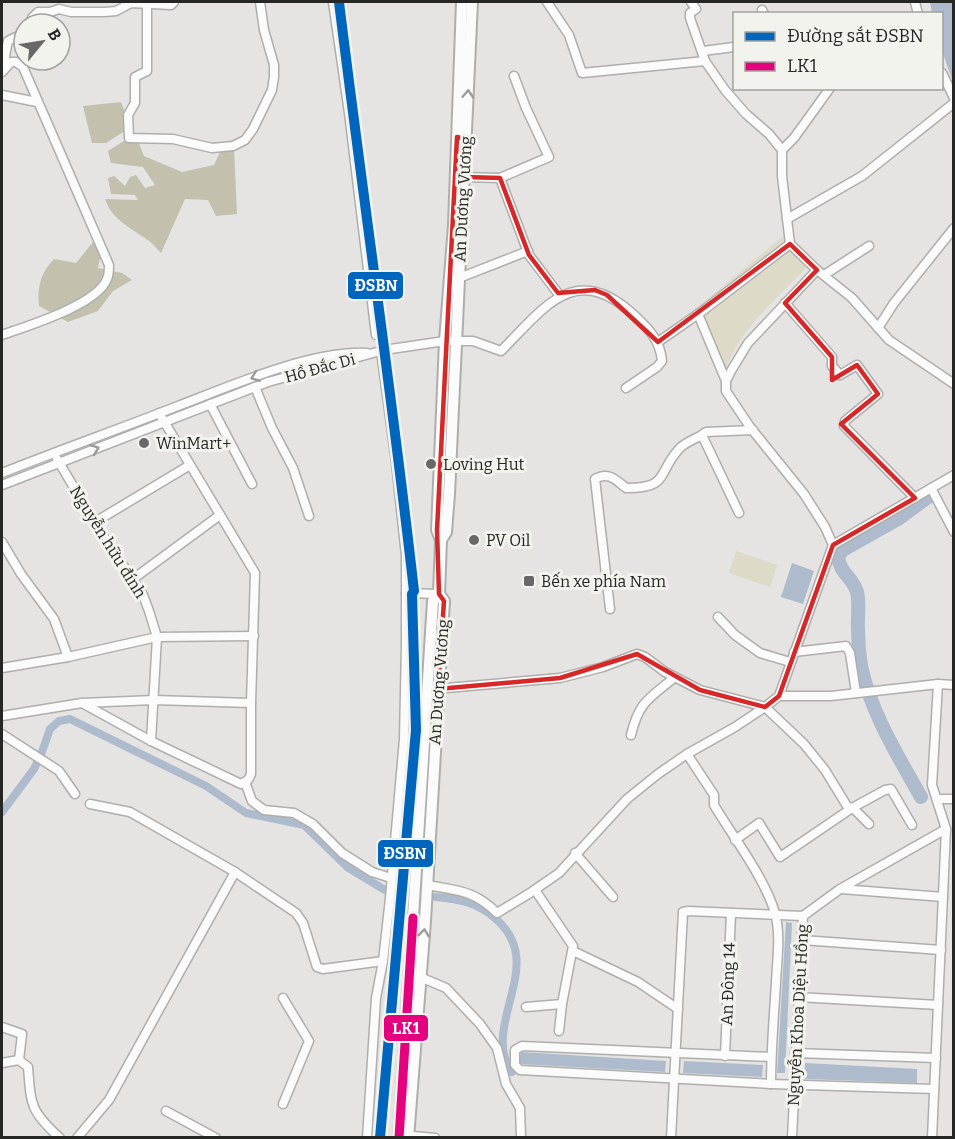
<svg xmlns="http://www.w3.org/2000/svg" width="955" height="1139" viewBox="0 0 955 1139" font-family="Bitter,serif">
  <rect width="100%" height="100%" fill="#e5e4e2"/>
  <g fill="#dedac8">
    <path d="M782 237 806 268C778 298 729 338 724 380L692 312Z"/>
    <path d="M736 551 777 565 770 587 729 573Z"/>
  </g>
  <g fill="#c3c0ae">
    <path d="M121 102 131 127 106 143H92L83 106Z"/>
    <path d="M135 134 144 156 182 172 214 165 221 150 234 149 237 214 216 216 208 200 185 199 161 253C156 248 152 242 146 239 130 227 112 220 105 199L138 200 135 195 111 194 108 178 114 176 125 186 130 177 136 175 145 188 155 185 143 167 111 163 108 151Z"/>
    <path d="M93 242 102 249 98 268 122 273 132 280 113 291 98 311 68 322 39 306C37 287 41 272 54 259L76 263Z"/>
  </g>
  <g fill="#aebbcd">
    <path d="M930 2H953V82L942 51V14L932 13Z"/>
    <path d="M792 563 814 571 803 604 781 597Z"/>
    <path d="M786 922 792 923 785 1073H777Z"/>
    <path d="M521 1052 666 1061 665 1072 519 1064Z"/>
    <path d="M684 1061 763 1065 762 1077 683 1073Z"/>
    <path d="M805 1063 917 1069V1083L805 1079Z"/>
  </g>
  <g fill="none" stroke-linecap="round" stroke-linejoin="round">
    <g stroke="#aebbcd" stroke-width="8">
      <path d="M2 812 34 769 42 752 50 729 59 721 70 719 206 786 246 813 304 825 347 867 385 890 409 895"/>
      <path d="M436 897C460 899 478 903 496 919 549 965 479 1025 512 1072"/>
    </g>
    <path stroke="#aebbcd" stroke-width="14" d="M921 797C898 756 871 713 861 666 859 654 858 641 858 629 857 617 860 605 857 592 853 578 839 572 838 556L843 550 898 519 928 497"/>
    <g stroke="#aeaeac" stroke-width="11">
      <g id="minor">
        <path d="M333 2 349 113 376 335"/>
        <path d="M547 2 569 35 582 73 705 61 690 18V13L696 9 691 2"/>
        <path d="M915 2 918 14"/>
        <path d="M147 3V71L135 77V103L128 115 129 138 173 139 212 148 233 146 245 140 253 129 272 90 274 77V65L264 30 260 2"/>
        <path d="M762 10 764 14"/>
        <path d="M31 24 32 18 38 12H50L59 9 71 12H105L116 11 131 3 171 5 174 2"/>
        <path d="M703 51 734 47"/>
        <path d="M705 61 725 90 746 114 769 134 782 150V176L790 244 817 270 852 298 889 340 954 384"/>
        <path d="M6 65 5 56 8 41 24 33"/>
        <path d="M2 72 11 62H16L23 67 109 265C109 270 109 275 107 279 97 305 27 326 2 335"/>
        <path d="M942 73 954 98"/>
        <path d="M2 95 37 102"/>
        <path d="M782 150 794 138 830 88"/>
        <path d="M464 177 500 178 549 157 526 108 514 76"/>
        <path d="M500 178 529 255 560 296"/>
        <path d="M787 219 862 176 954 103"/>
        <path d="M817 270 748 343 731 371 726 381V391L750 427 804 494 825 527 833 545"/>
        <path d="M824 275 869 246"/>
        <path d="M459 278 528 251"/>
        <path d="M785 303 832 357V366L840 375 857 365 878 394 845 421 844 426 915 498"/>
        <path d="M698 314 726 381"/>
        <path d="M878 328 894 303 954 228"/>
        <path d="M658 342 701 312 790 244"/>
        <path d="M255 387 272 428 293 468 309 516"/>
        <path d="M210 404 252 484"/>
        <path d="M57 459 98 528 143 595 149 611 157 637 151 741"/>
        <path d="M2 473C60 450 119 429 178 406 230 386 312 350 367 353"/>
        <path d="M2 485 268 382 384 350 445 341H473L501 351C544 308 575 260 634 315 649 329 660 340 662 361L657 367 626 388"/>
        <path d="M931 488 954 532"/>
        <path d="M739 513 702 435 706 432 753 430"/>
        <path d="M95 522 190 465"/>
        <path d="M2 542 21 574 54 619 68 657"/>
        <path d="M133 579 220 515"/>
        <path d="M406 593 439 594"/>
        <path d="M610 609 595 479C608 471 616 480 626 488 671 488 656 473 680 448 686 442 695 439 702 435"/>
        <path d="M718 617 735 635 760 653 790 662"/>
        <path d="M794 652 846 646 850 653 856 693"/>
        <path d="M2 668 68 657 157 637 254 636"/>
        <path d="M435 689 560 678 603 667 637 654 645 657 665 672 700 690 765 707 779 696H831L938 684 954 685"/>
        <path d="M779 696 833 545 954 475"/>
        <path d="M82 703 151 741 241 784 248 780 251 774V703L255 573 159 413"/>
        <path d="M2 716 82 703 154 700 251 703"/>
        <path d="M2 734 59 771 75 794"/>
        <path d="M631 735C639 701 650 698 675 677"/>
        <path d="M687 754 714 795V805C733 837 765 878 775 913 781 935 777 960 776 982 774 1016 771 1050 771 1084"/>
        <path d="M245 782 252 801 264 810 294 813 313 824 342 853 372 872 391 878"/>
        <path d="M937 799H954"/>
        <path d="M735 840 759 823 780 857 852 808 885 790 891 789 912 825"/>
        <path d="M575 853 613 897"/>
        <path d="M235 872 296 913 303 923 317 967 323 969 383 961"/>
        <path d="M428 885C458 891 474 890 497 913L530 893 559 873 627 799 658 774 687 754 735 727 765 707 804 744 825 770 847 806 855 810 869 824"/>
        <path d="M841 889 943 897"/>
        <path d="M535 890 573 946 562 1004 559 1031"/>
        <path d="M802 940 941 950"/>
        <path d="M573 951 638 982 678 1009"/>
        <path d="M420 977 446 988 480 1024 497 1048 506 1084 520 1108 521 1138"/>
        <path d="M798 997 938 1005"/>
        <path d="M283 998 309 1041 283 1104"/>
        <path d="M526 1007 562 1004"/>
        <path d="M2 1027 22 1034 19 1060"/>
        <path d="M795 1053 936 1058"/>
        <path d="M725 1056 731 913"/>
        <path d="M771 1057 522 1046 515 1050V1065L520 1070 771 1084 934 1089"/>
        <path d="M2 1063 19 1060 28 1067C31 1105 30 1111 60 1138"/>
        <path d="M166 1111 216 1138"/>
        <path d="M402 1135 435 1138"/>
        <path d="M77 1138 109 1100 235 872 130 812 90 804"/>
        <path d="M367 1138 376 998 383 961 390 898 404 739 406 645V556L396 462 381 351"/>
        <path d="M671 1138 683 912 688 911 803 916"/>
        <path d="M792 1138 803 916 840 889 946 829"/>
        <path d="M932 1138 946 829 932 785 938 684"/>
      </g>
    </g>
    <g stroke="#aeaeac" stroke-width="14">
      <g id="major">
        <path d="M441 540 446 532 449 494 472 2"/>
        <path d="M439 594 441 540 437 530 445 341 454 225 462 2"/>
        <path d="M399 1138 433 601 439 594"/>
        <path d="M408 1138 425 921 444 601 439 594"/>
      </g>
    </g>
    <use href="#minor" stroke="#fbfbfb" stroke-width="8"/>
    <use href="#major" stroke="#fbfbfb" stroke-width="10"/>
    <g stroke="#f3f3ee" stroke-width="14">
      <path id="bus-1" d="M399 1138 413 918"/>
    </g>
    <use href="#bus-1" stroke="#e5007d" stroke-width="9"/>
    <g stroke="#f3f3ee" stroke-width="15">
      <path id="rail-1" d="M339 2C363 198 392 394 414 591L412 594 416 730 380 1138"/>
    </g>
    <use href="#rail-1" stroke="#0065bd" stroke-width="10"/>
  </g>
  <defs><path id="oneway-chevron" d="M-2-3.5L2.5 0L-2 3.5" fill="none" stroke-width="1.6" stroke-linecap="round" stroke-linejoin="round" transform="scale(1.5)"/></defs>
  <g stroke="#9b9b9a">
    <use href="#oneway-chevron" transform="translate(468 94) rotate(-87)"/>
    <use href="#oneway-chevron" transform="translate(255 377) rotate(160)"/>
    <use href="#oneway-chevron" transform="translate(95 449) rotate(-21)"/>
    <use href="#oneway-chevron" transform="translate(424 933) rotate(-84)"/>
  </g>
  <path fill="none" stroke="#d62828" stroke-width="4.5" stroke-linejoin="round" d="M457 137 466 139 464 177 500 178 529 255 558 293 595 290 607 295 658 342 790 244 817 270 785 303 832 357V380L857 365 878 394 841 424 915 498 833 545 779 696 765 707 700 690 637 654 560 678 438 689 444 601 439 594 437 530Z"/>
  <g fill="#696866" stroke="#f3f3ee" stroke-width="2">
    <circle cx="144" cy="443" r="6"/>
    <circle cx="431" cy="464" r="6"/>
    <circle cx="474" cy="540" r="6"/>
    <rect x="523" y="575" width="12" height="12" rx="3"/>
  </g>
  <g text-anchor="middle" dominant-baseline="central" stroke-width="6" stroke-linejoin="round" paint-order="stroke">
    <g font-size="16" fill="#262624" stroke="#f3f3ee">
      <text transform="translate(463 199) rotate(-87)">An Dương Vương</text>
      <text transform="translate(320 368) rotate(-15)">Hồ Đắc Di</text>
      <text transform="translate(108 542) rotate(58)">Nguyễn hữu đính</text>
      <text transform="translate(439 682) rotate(-86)">An Dương Vương</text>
      <text transform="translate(728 984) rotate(-88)">An Đông 14</text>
      <text transform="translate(798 1015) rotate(-87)">Nguyễn Khoa Diệu Hồng</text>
    </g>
    <g font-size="16" fill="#262624" stroke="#f3f3ee" text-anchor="start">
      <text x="156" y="443">WinMart+</text>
      <text x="443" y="464">Loving Hut</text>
      <text x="486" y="540">PV Oil</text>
      <text x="541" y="581">Bến xe phía Nam</text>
    </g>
  </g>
  <g stroke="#f3f3ee" stroke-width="2">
    <rect x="347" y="271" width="57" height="29" rx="6" fill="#0065bd"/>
    <rect x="377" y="839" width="57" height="29" rx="6" fill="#0065bd"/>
    <rect x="383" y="1014" width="46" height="28" rx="6" fill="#e5007d"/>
  </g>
  <g font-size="16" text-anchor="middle" font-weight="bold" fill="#fff">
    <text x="376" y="291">ĐSBN</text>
    <text x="405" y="859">ĐSBN</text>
    <text x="406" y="1034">LK1</text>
  </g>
  <rect width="955" height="1139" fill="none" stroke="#262624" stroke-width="6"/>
  <rect x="733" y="12" width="210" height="78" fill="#f3f3ee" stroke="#a1a19d" stroke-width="1.5"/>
  <rect x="745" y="32" width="30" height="9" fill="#0065bd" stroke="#a1a19d" stroke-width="1.5"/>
  <text x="787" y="42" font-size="18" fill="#262624">Đường sắt ĐSBN</text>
  <rect x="745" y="62" width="30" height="9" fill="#e5007d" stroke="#a1a19d" stroke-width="1.5"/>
  <text x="787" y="72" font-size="18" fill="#262624">LK1</text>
  <g transform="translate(42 42) rotate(60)"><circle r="28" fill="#f3f3ee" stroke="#a1a19d" stroke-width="1.5"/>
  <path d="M0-4.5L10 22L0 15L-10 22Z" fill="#696866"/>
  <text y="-9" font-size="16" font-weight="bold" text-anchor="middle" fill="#262624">B</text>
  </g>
</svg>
